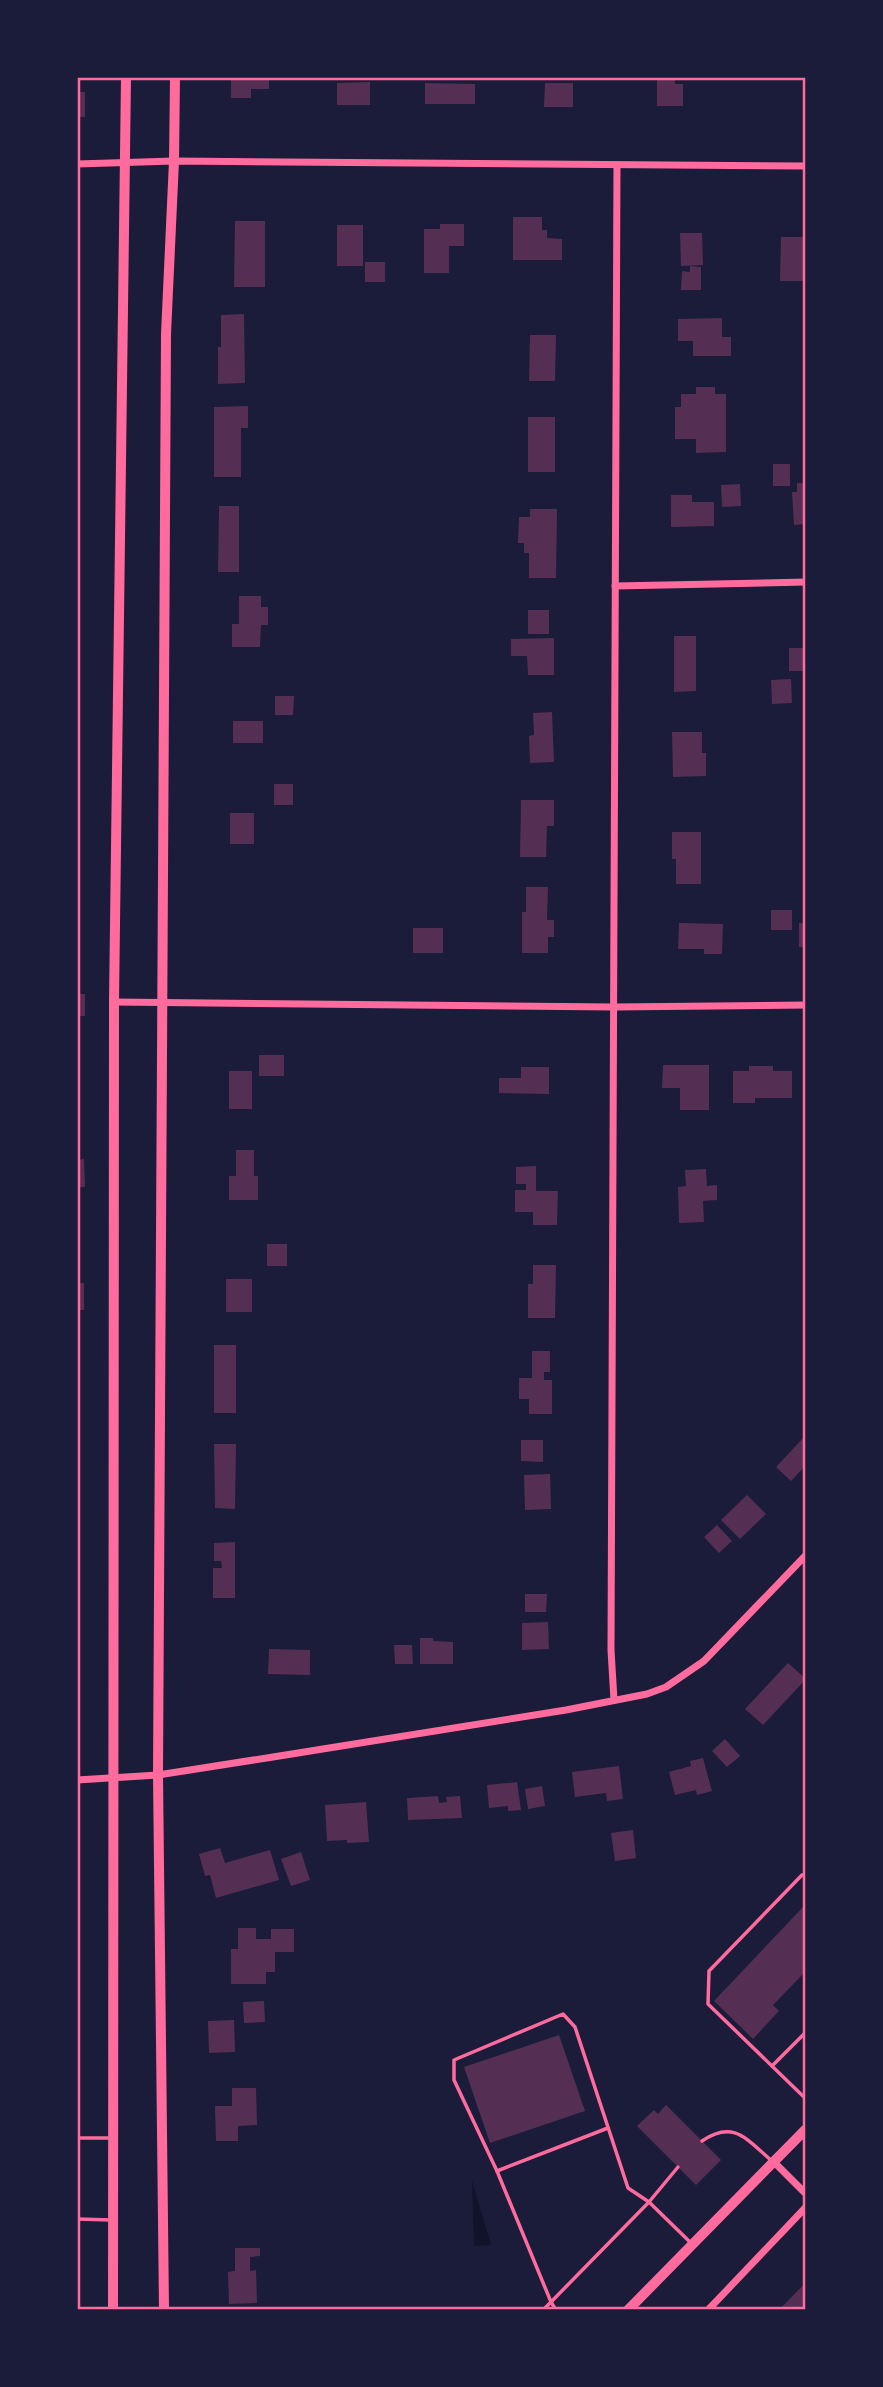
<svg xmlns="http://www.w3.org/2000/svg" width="883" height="2387" viewBox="0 0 883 2387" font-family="Overpass,sans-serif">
  <rect width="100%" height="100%" fill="#1b1b3a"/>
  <path fill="#12122b" d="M472 2181 491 2245 474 2246Z"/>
  <g fill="#542f53">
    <path d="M231 77H269V89H251V98H231Z"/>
    <path d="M657 77H675V84H683V106H657Z"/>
    <path d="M370 82V105H337V83Z"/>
    <path d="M425 83 475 84V104H425Z"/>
    <path d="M545 83H573V107H544Z"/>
    <rect x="77" y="92" width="8" height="25"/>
    <path d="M513 217H542V230H547V238L562 239V260H513Z"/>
    <path d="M235 221H265V287H234Z"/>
    <path d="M440 224H464V246H449V273H424V229H440Z"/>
    <rect x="337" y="225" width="26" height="41"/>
    <path d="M680 233H702L703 265 681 266Z"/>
    <path d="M781 237H806V281H780Z"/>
    <rect x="365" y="262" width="20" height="20"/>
    <path d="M690 266 701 267V290H681L682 271 690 272Z"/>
    <path d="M244 314 245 383 218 384V347H221V315Z"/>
    <path d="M722 318V337H731V356H693V341H678V319Z"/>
    <path d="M530 335H556L555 381H529Z"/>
    <path d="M696 387H715V394H726V452L696 453V439H675V407H681V394H696Z"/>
    <path d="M248 406V428H241V477H214V407Z"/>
    <rect x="528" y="417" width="27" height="55"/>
    <rect x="773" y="464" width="17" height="22"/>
    <path d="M797 483H806V524L794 525 792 492H797Z"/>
    <path d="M740 484 741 506 722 507 721 485Z"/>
    <path d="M671 495H692V502H714V526L671 527Z"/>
    <path d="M219 506H239V572H218Z"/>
    <path d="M530 509H557L556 578H529V553H524V543H518L519 517H530Z"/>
    <path d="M239 596H261V607H268V625H261L260 647H232V624H239Z"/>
    <rect x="528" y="610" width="21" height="24"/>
    <path d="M674 636H696V691L674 692Z"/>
    <path d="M554 638V675H528L527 656H511V639Z"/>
    <rect x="789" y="648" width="17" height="23"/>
    <path d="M791 679 792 703 772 704 771 680Z"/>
    <path d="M275 696H294L293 715H275Z"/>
    <path d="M552 712 554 762 530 763 529 736 534 735 533 713Z"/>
    <rect x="233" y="721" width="30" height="22"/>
    <path d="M672 732H702V753H706V776L673 777Z"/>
    <rect x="274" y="784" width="19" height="21"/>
    <path d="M521 800H554V826H547L546 857H520Z"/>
    <rect x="230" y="813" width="24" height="31"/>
    <path d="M672 832H701V884H676V859H672Z"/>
    <path d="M526 887H548L547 920H554V937H548V953H522V912H526Z"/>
    <rect x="771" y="910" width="21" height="20"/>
    <path d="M679 923 723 924 722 954H704V949H678Z"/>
    <rect x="799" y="923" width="7" height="24"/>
    <rect x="413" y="928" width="30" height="25"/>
    <rect x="77" y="994" width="8" height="22"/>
    <rect x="259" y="1055" width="25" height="21"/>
    <path d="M663 1065H709V1110H680V1088H662Z"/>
    <path d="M749 1066H773V1071H792V1098H755V1103H733V1071H749Z"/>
    <path d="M521 1067H549V1094L499 1093V1078H521Z"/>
    <rect x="229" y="1071" width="23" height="38"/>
    <path d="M236 1150H254V1176H258V1200H229V1176H236Z"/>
    <path d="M84 1159 85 1187H77V1160Z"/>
    <path d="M536 1166V1191H558L557 1225H533V1212H515V1190H526V1184H516V1167Z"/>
    <path d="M706 1169 707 1186 717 1185V1200L703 1201 704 1222 679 1223 678 1187 686 1186 685 1170Z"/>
    <rect x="267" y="1244" width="20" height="22"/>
    <path d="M533 1265H556L555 1318H528V1284H533Z"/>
    <rect x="226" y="1279" width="26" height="33"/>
    <rect x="77" y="1283" width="7" height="27"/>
    <rect x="214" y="1345" width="22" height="68"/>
    <path d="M532 1351H550V1372H544V1380H552V1414H529V1399H519V1378H532Z"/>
    <path d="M805 1436 806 1465 791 1481 776 1467Z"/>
    <path d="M521 1440H543V1462L521 1461Z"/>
    <path d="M214 1444H236L235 1509 215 1508Z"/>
    <path d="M550 1474 551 1509 525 1510 524 1475Z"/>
    <path d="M747 1495 766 1514 740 1539 721 1520Z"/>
    <path d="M717 1525 732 1541 719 1553 704 1537Z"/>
    <path d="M235 1542V1598H213V1568H222L221 1561H214V1543Z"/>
    <path d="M525 1594H547L546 1612H525Z"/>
    <path d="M548 1622 549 1649 522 1650V1623Z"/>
    <path d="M420 1638H433V1641L453 1642V1664H420Z"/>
    <path d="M394 1645H412L413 1664H395Z"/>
    <path d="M269 1649 310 1650V1675L268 1674Z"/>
    <path d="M788 1663 806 1679 763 1725 745 1709Z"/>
    <path d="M725 1739 740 1756 727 1767 712 1751Z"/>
    <path d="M703 1758 712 1791 697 1795 696 1790 675 1795 669 1772 691 1766 690 1761Z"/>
    <path d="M619 1766 623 1799 607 1801 606 1793 575 1797 572 1772Z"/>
    <path d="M517 1782 521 1810 508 1811V1806L489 1808 487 1785Z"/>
    <path d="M542 1786 545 1806 528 1809 525 1789Z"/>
    <path d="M438 1796 439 1803 447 1802 446 1797 460 1796 462 1818 408 1820 407 1798Z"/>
    <path d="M366 1802 369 1842 347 1843V1840L327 1841 325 1805Z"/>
    <path d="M633 1830 636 1858 615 1861 611 1833Z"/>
    <path d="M220 1848 225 1863 270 1850 279 1880 216 1898 210 1875 205 1876 199 1854Z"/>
    <path d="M301 1852 310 1880 291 1886 281 1859Z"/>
    <path d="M804 1906 806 1971 773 2005 779 2011 753 2039 714 2001Z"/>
    <path d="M238 1928H256V1939H271V1929H294V1952H275V1972H266V1984H231V1949H238Z"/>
    <path d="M264 2001 265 2022 244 2023 243 2002Z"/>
    <path d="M234 2020 235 2052 209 2053 208 2021Z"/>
    <path d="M559 2035 585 2111 490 2143 464 2067Z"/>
    <path d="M232 2088H256L257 2125 238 2126V2141H216L215 2106H232Z"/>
    <path d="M666 2105 721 2160 696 2185 637 2126 654 2110 658 2114Z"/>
    <path d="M235 2248H260V2256L250 2257V2271L256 2270 257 2303 229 2304 228 2272 235 2271Z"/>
    <path d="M806 2282V2310H779Z"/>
  </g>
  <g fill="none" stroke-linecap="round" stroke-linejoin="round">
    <g stroke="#ff6b9d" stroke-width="3.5">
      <path d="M806 1875H802L709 1971 708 2004 806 2099"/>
      <path d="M772 2066 806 2032"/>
      <path d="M77 2138H111"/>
      <path d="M702 2141C734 2119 747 2140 772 2161"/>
      <path d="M678 2167 649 2202 691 2243"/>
      <path d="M497 2171 608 2128"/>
      <path d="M77 2219 111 2220"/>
      <path d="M543 2310 551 2302 649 2202 628 2188 575 2027 563 2014 454 2060V2080L497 2171 551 2302 556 2310"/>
    </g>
    <g stroke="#ff6b9d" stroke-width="7">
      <path d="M77 164 174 161 806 166"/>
      <path d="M615 586 806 582"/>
      <path d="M114 1002 614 1007 806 1005"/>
      <path d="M614 1700 611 1650 617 165"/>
      <path d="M77 1780 158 1775 273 1757 566 1710 647 1694 666 1687 704 1661 806 1555"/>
      <path d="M774 2162 806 2194"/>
      <path d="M708 2310 806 2207"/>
    </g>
    <g stroke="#ff6b9d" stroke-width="10">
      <path d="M113 2310 114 1002 126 77"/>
      <path d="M164 2310 158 1775 166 334 174 161 175 77"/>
      <path d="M628 2310 806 2129"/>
    </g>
  </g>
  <rect width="883" height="2387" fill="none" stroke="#1b1b3a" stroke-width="158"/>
  <rect x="79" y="79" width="725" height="2229" fill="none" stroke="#ff6b9d" stroke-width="2.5"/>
</svg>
